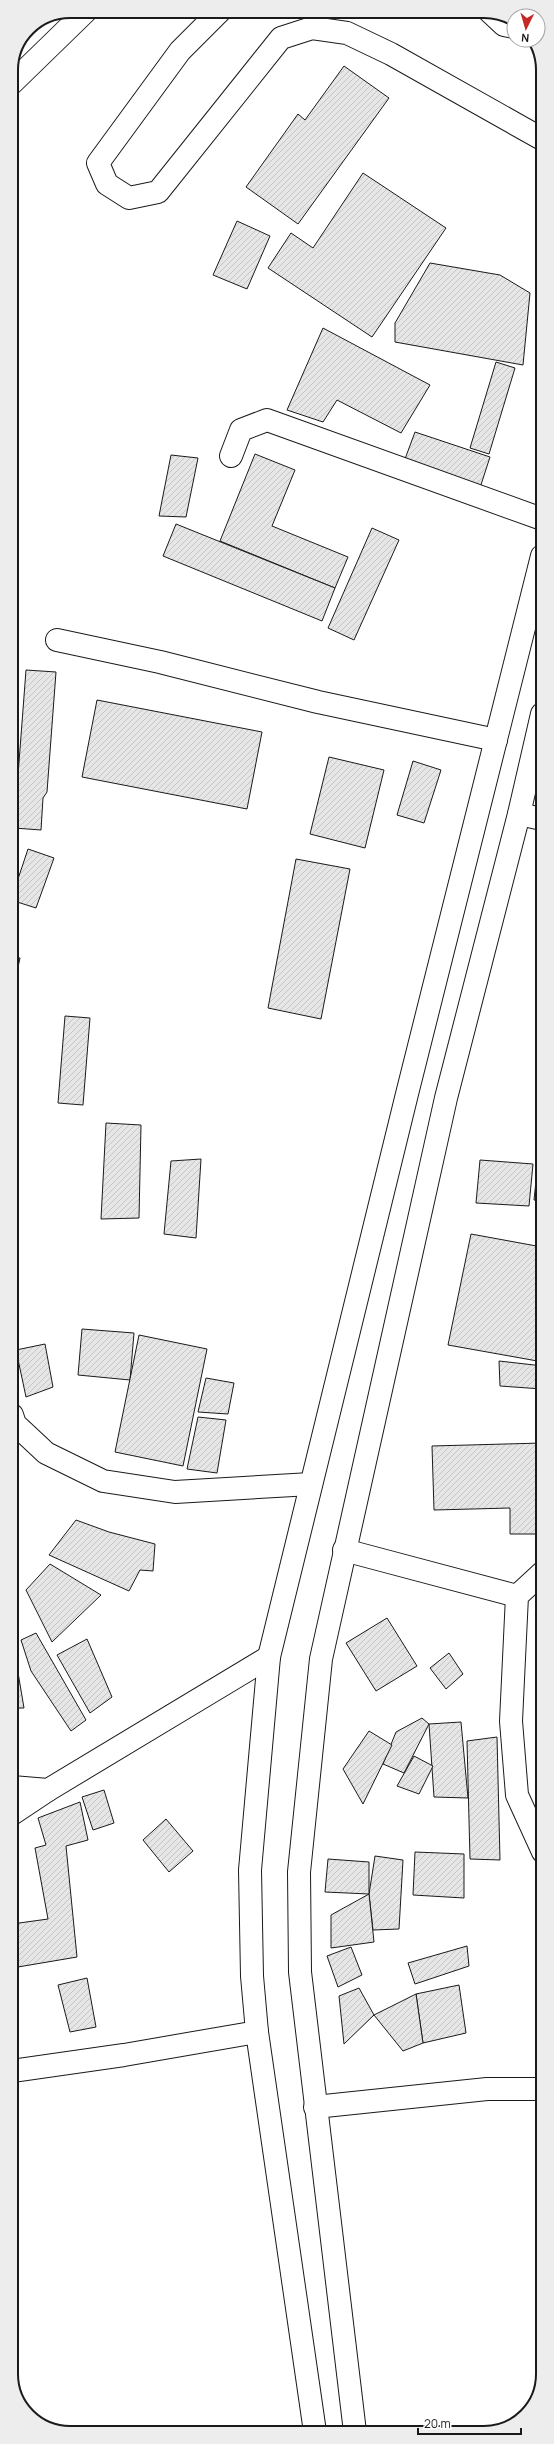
<svg xmlns="http://www.w3.org/2000/svg" width="554" height="2444" viewBox="0 0 554 2444" font-family="Manrope,sans-serif">
  <defs>
    <pattern id="building-hatch" width="6" height="6" patternUnits="userSpaceOnUse"><rect width="6" height="6" fill="#e6e6e6"/><path d="M-1 1l2-2M0 6l6-6M5 7l2-2" fill="none" stroke="#c5c5c5"/></pattern>
  </defs>
  <rect width="100%" height="100%" fill="#fff"/>
  <g fill="url(#building-hatch)" stroke="#1a1a1a">
    <path d="M344 66 389 98 298 224 246 187 298 114 305 120Z"/>
    <path d="M363 173 446 228 372 337 268 268 291 233 313 248Z"/>
    <path d="M237 221 270 236 247 289 213 275Z"/>
    <path d="M430 263 500 275 530 293 523 365 395 342V323Z"/>
    <path d="M323 328 430 385 401 433 337 400 323 422 287 410Z"/>
    <path d="M496 362 515 368 489 454 470 448Z"/>
    <path d="M415 432 490 457 478 494 402 467Z"/>
    <path d="M255 454 295 470 272 526 348 557 335 588 220 541Z"/>
    <path d="M171 455 198 458 186 517 159 516Z"/>
    <path d="M176 524 335 588 322 621 163 556Z"/>
    <path d="M372 528 399 540 354 640 328 628Z"/>
    <path d="M26 670 56 672 47 792 43 798 41 830 14 828Z"/>
    <path d="M97 700 262 732 247 809 82 777Z"/>
    <path d="M329 757 384 770 365 848 310 834Z"/>
    <path d="M413 761 441 770 424 823 397 815Z"/>
    <path d="M28 849 54 858 36 908 11 900Z"/>
    <path d="M296 859 350 869 321 1019 268 1008Z"/>
    <path d="M11 956 20 958 11 999Z"/>
    <path d="M65 1016 90 1018 83 1105 58 1103Z"/>
    <path d="M106 1123 141 1125 139 1218 101 1219Z"/>
    <path d="M201 1159 196 1238 164 1234 171 1161Z"/>
    <path d="M480 1160 533 1164 529 1206 476 1203Z"/>
    <path d="M538 1162H542V1201L534 1200Z"/>
    <path d="M471 1234 542 1247 543 1362 448 1345Z"/>
    <path d="M82 1329 134 1333 130 1380 78 1375Z"/>
    <path d="M139 1335 207 1349 183 1466 115 1452Z"/>
    <path d="M45 1344 53 1387 26 1397 16 1350Z"/>
    <path d="M499 1361 543 1366 542 1389 500 1386Z"/>
    <path d="M206 1378 234 1383 228 1414 198 1412Z"/>
    <path d="M198 1417 226 1420 217 1473 187 1469Z"/>
    <path d="M542 1443 543 1534H510V1508L434 1510 432 1446Z"/>
    <path d="M76 1520 109 1532 155 1544 153 1571 140 1570 129 1591 49 1555Z"/>
    <path d="M50 1564 101 1595 52 1642 26 1590Z"/>
    <path d="M387 1618 417 1666 376 1691 346 1643Z"/>
    <path d="M36 1633 86 1720 71 1731 31 1671 21 1640Z"/>
    <path d="M12 1637 24 1708H12Z"/>
    <path d="M87 1639 112 1697 90 1713 57 1655Z"/>
    <path d="M449 1653 463 1674 446 1689 430 1668Z"/>
    <path d="M422 1718 429 1724 404 1773 383 1764 396 1732Z"/>
    <path d="M461 1722 468 1798 434 1797 429 1724Z"/>
    <path d="M369 1731 392 1745 363 1804 343 1769Z"/>
    <path d="M497 1737 500 1860 470 1859 467 1741Z"/>
    <path d="M414 1756 433 1766 419 1794 397 1786Z"/>
    <path d="M104 1790 114 1823 93 1830 82 1797Z"/>
    <path d="M80 1802 88 1840 66 1846 77 1957 12 1968V1924L48 1919 35 1848 46 1845 38 1818Z"/>
    <path d="M166 1819 193 1851 169 1872 143 1840Z"/>
    <path d="M415 1852 464 1854V1898L413 1895Z"/>
    <path d="M375 1856 403 1860 399 1929 373 1930 369 1894Z"/>
    <path d="M328 1859 369 1862V1894L325 1892Z"/>
    <path d="M369 1894 374 1942 331 1948V1915Z"/>
    <path d="M467 1946 469 1966 415 1984 408 1963Z"/>
    <path d="M351 1947 362 1975 338 1987 327 1956Z"/>
    <path d="M87 1978 96 2027 70 2032 58 1985Z"/>
    <path d="M459 1985 466 2033 423 2043 416 1994Z"/>
    <path d="M359 1988 374 2015 344 2044 339 1996Z"/>
    <path d="M416 1994 423 2043 403 2051 374 2015Z"/>
  </g>
  <g fill="none" stroke-linecap="round" stroke-linejoin="round">
    <g stroke="#1a1a1a" stroke-width="24">
      <g id="minor">
        <path d="M220 11 180 51 98 163 107 184 129 198 158 192 281 38 312 28 347 33 391 54 542 139"/>
        <path d="M489 11 504 25 514 27"/>
        <path d="M231 456 241 430 267 420 542 519"/>
        <path d="M57 640 160 662 318 702 496 740"/>
        <path d="M519 814 542 819"/>
        <path d="M12 1415 15 1424 46 1453 103 1481 175 1492 311 1484"/>
        <path d="M344 1550 517 1596"/>
        <path d="M543 1572 517 1596 511 1721 517 1795 543 1852"/>
        <path d="M12 1787 48 1790 269 1657"/>
        <path d="M12 1814 48 1790"/>
        <path d="M12 2071 124 2055 257 2032"/>
        <path d="M315 2107 487 2089H543"/>
      </g>
    </g>
    <g stroke="#1a1a1a" stroke-width="24">
      <g id="major">
        <path d="M315 2432 257 2032 252 1976 250 1870 269 1657 407 1094 542 556"/>
        <path d="M355 2432 300 1972 299 1872 321 1659 446 1098 519 814 542 714"/>
      </g>
    </g>
    <g stroke="#1a1a1a" stroke-width="24">
      <path id="highway" d="M11 84 86 11"/>
    </g>
    <use href="#minor" stroke="#fff" stroke-width="22"/>
    <use href="#major" stroke="#fff" stroke-width="22"/>
    <use href="#highway" stroke="#fff" stroke-width="22"/>
  </g>
  <path d="M0 0H554V2444H0ZM70 18H484A52 52 0 0 1 536 70V2374A52 52 0 0 1 484 2426H70A52 52 0 0 1 18 2374V70A52 52 0 0 1 70 18Z" fill="#ededed" fill-rule="evenodd"/>
  <path fill="none" stroke="#1a1a1a" stroke-width="2" d="M70 18H484A52 52 0 0 1 536 70V2374A52 52 0 0 1 484 2426H70A52 52 0 0 1 18 2374V70A52 52 0 0 1 70 18Z"/>
  <g transform="translate(526 28) rotate(185)"><circle r="19" fill="#ffffff" stroke="#a3a3a3"/>
  <path d="M0-3L7 15L0 10L-7 15Z" fill="#c62828"/>
  <text y="-6" font-size="11" font-weight="bold" text-anchor="middle" fill="#1a1a1a">N</text>
  </g>
  <path d="M418 2428v6h103v-6" fill="none" stroke="#1a1a1a" stroke-width="2"/>
  <text x="424" y="2428" font-size="12" fill="#1a1a1a" stroke="#ffffff" stroke-width="3" paint-order="stroke">20 m</text>
</svg>
